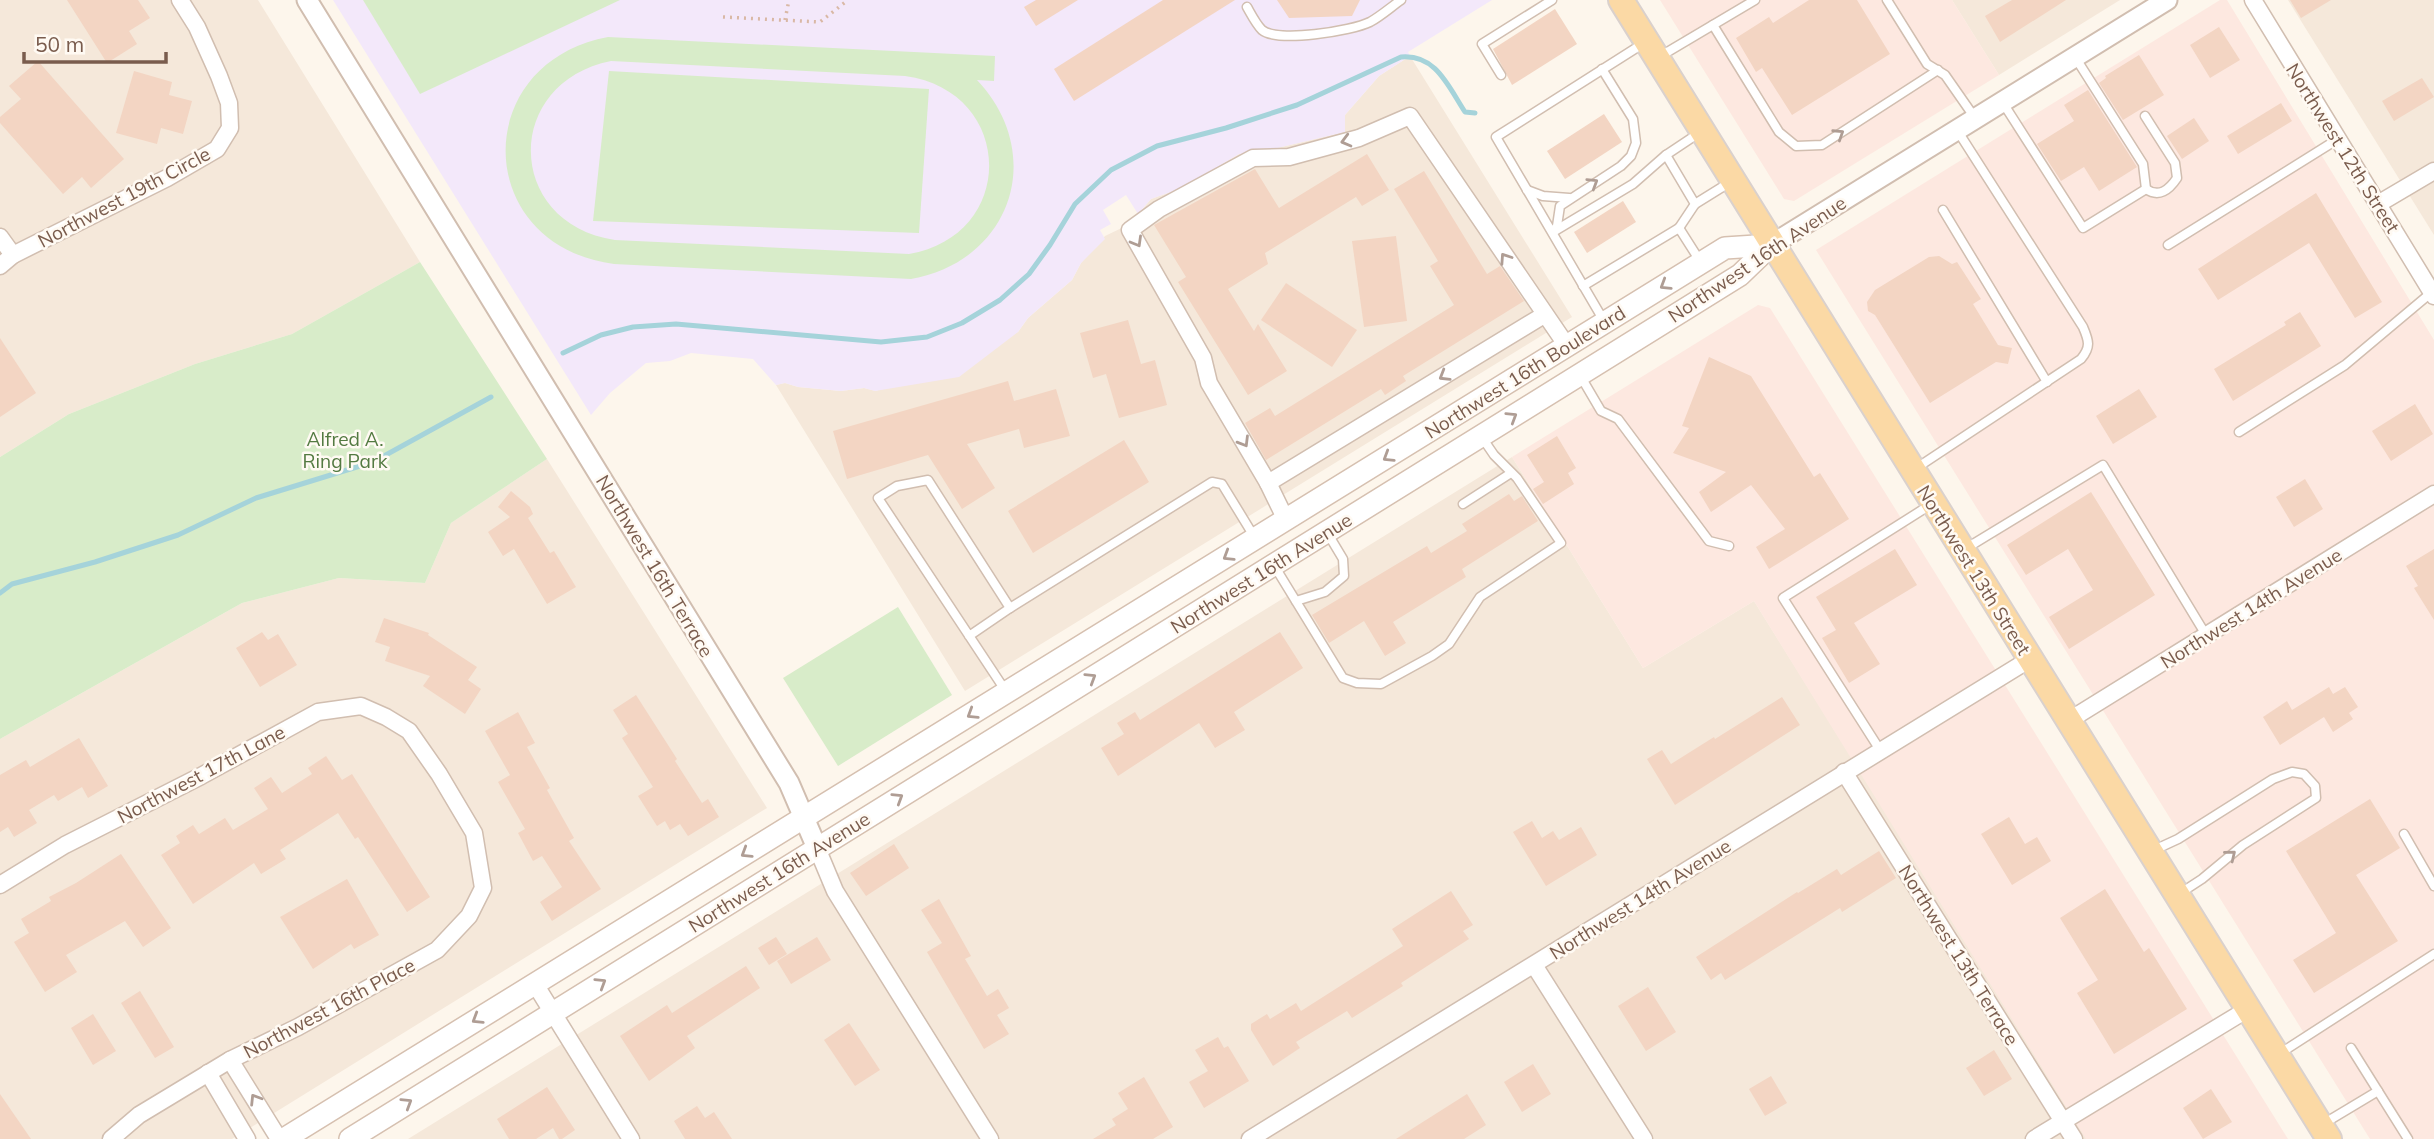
<svg xmlns="http://www.w3.org/2000/svg" width="2434" height="1139" viewBox="0 0 2434 1139" font-family="Mulish,sans-serif">
  <rect width="100%" height="100%" fill="#fdf6ec"/>
  <g fill="#f5e8da">
    <path d="M0 0H258L420 262 292 334 195 364 69 414 0 457Z"/>
    <path d="M1952 0H2120L1999 75Z"/>
    <path d="M2288 0H2434V235Z"/>
    <path d="M1410 56 1572 317 965 691 776 385 785 383 798 387 841 391 864 388 876 391 1018 332 1028 318 1072 280 1081 263 1105 236 1130 224 1151 199 1182 188 1239 154 1261 152 1344 132 1345 115 1379 76Z"/>
    <path d="M1512 457 1643 668 1754 601 2089 1139H408Z"/>
    <path d="M547 459 767 808 232 1139H0V739L242 603 339 578 425 583 451 523Z"/>
  </g>
  <g fill="#fde8e0">
    <path d="M1660 0H1952L1999 75 1794 201 1784 199Z"/>
    <path d="M2220 0H2227L2434 340V1139H2370L1816 250Z"/>
    <path d="M1758 305 1770 308 2288 1139H2086L1754 601 1643 668 1512 457Z"/>
  </g>
  <path fill="#f3e8fa" d="M333 0H1492L1408 52 1410 56 1379 76 1345 115V132L1261 152 1239 154 1182 188 1151 199 1138 214 1126 195 1103 210 1111 224 1100 230 1105 239 1081 263 1072 280 1028 318 1018 332 959 377 875 391 864 388 841 391 798 387 785 383 776 385 753 359 691 353 670 361 646 363 610 393 591 415Z"/>
  <g fill="#d8ecc9" fill-rule="evenodd">
    <path d="M363 0H620L420 94Z"/>
    <path d="M608 37 995 56 994 81 977 80C1047 154 1012 261 911 279L614 264C472 245 469 63 608 37ZM611 61 905 76C1015 91 1018 235 909 254L615 240C505 224 502 83 611 61Z"/>
    <path d="M609 71 929 89 919 233 593 221Z"/>
    <path d="M420 262 547 459 451 523 425 583 339 578 242 603 0 739V457L69 414 195 364 292 334Z"/>
    <path d="M898 607 952 695 838 766 783 678Z"/>
  </g>
  <g fill="none" stroke-linecap="round" stroke-linejoin="round">
    <g stroke="#a5d3da" stroke-width="5">
      <path d="M563 353 601 335 633 327 676 324 881 342 927 337 962 323 1000 300 1029 274 1050 245 1075 204 1111 170 1157 146 1226 128 1297 105 1401 57C1436 54 1448 86 1465 112L1475 113"/>
      <path d="M0 593 12 584 95 562 178 535 256 498 373 462 491 397"/>
    </g>
  </g>
  <g fill="#f3d5c3">
    <path d="M67 0H138L150 18 129 31 137 44 107 63Z"/>
    <path d="M1036 0H1078L1036 26 1024 7Z"/>
    <path d="M1163 0H1235L1074 101 1054 69Z"/>
    <path d="M1277 0H1360L1352 16 1289 18Z"/>
    <path d="M1809 0H1857L1890 54 1792 115 1762 68 1756 72 1736 38 1769 17 1773 23Z"/>
    <path d="M2012 0H2066L2000 42 1985 16Z"/>
    <path d="M2290 0H2331L2301 18Z"/>
    <path d="M1555 9 1577 44 1512 85 1493 49Z"/>
    <path d="M2219 27 2240 60 2210 78 2190 45Z"/>
    <path d="M2139 55 2164 95 2123 120 2099 83 2106 78 2105 76Z"/>
    <path d="M38 61 124 159 91 188 82 177 63 194 0 123V117L21 99 9 86Z"/>
    <path d="M134 71 172 82 169 95 192 101 183 134 161 128 157 144 116 133Z"/>
    <path d="M2422 78 2434 97 2394 121 2382 101Z"/>
    <path d="M2088 90 2137 167 2099 191 2084 167 2061 181 2037 144 2074 121 2064 105Z"/>
    <path d="M2281 103 2292 121 2238 154 2227 136Z"/>
    <path d="M1604 114 1622 142 1565 179 1547 151Z"/>
    <path d="M2194 118 2209 141 2182 159 2167 136Z"/>
    <path d="M1367 154 1389 190 1362 206 1356 197 1265 253 1268 264 1228 289 1254 331 1258 324 1287 371 1248 395 1178 282 1186 277 1154 225 1255 169 1279 208Z"/>
    <path d="M1424 171 1487 274 1500 266 1524 301 1403 376 1406 381 1385 395 1381 389 1266 460 1245 423 1270 408 1275 416 1454 305 1430 266 1438 261 1394 189Z"/>
    <path d="M2316 193 2382 302 2355 318 2309 243 2218 300 2198 269Z"/>
    <path d="M1623 201 1636 222 1587 253 1574 232Z"/>
    <path d="M1396 236 1407 321 1364 327 1352 241Z"/>
    <path d="M1939 256 1952 264 1957 262 1981 299 1973 304 1998 345 2012 348 2008 364 1996 362 1930 403 1875 315 1868 311 1867 302 1875 290 1929 257Z"/>
    <path d="M1286 283 1357 330 1332 367 1261 320Z"/>
    <path d="M2300 312 2321 346 2233 401 2214 369 2286 325 2284 322Z"/>
    <path d="M1128 320 1141 364 1155 360 1167 405 1119 418 1106 374 1093 378 1080 333Z"/>
    <path d="M0 338 36 393 0 417Z"/>
    <path d="M1709 357 1751 376 1814 477 1820 473 1849 519 1769 569 1756 547 1785 529 1751 485 1711 512 1699 492 1726 472 1673 453 1689 428 1682 426Z"/>
    <path d="M1008 381 1014 401 1056 389 1070 436 1024 448 1019 429 967 444 995 488 962 509 928 455 847 479 833 431Z"/>
    <path d="M2139 389 2157 417 2113 444 2096 416Z"/>
    <path d="M2415 404 2433 434 2391 461 2372 431Z"/>
    <path d="M1557 436 1576 468 1568 473 1574 484 1543 504 1533 489 1544 482 1527 455Z"/>
    <path d="M1124 440 1149 482 1033 553 1008 511Z"/>
    <path d="M2305 479 2323 509 2294 527 2276 497Z"/>
    <path d="M511 491 530 507 533 514 528 518 550 553 554 551 576 587 547 604 514 549 503 556 488 532 510 517 498 507Z"/>
    <path d="M2091 492 2155 595 2069 649 2049 617 2093 590 2068 549 2026 575 2007 545Z"/>
    <path d="M1509 494 1514 501 1522 496 1538 521 1462 569 1466 577 1393 622 1406 643 1385 656 1364 621 1329 643 1312 615 1427 546 1431 553 1467 531 1462 524Z"/>
    <path d="M1895 549 1917 585 1854 623 1880 664 1849 683 1822 638 1836 630 1816 597Z"/>
    <path d="M2434 549V620L2414 588 2418 586 2406 566Z"/>
    <path d="M384 618 429 633 428 635 477 667 468 680 481 689 465 714 423 686 430 676 385 661 390 647 375 642Z"/>
    <path d="M262 632 268 640 278 634 297 665 260 687 236 648Z"/>
    <path d="M1280 632 1303 668 1234 712 1245 730 1215 748 1199 723 1118 776 1101 748 1124 734 1117 723 1135 712 1140 720Z"/>
    <path d="M2329 687 2333 694 2345 687 2358 707 2349 713 2353 719 2333 732 2324 717 2280 745 2263 717 2287 701 2292 710Z"/>
    <path d="M636 695 677 759 675 761 702 803 708 799 719 817 688 836 680 824 670 830 665 821 657 826 638 796 653 787 622 738 628 734 613 710Z"/>
    <path d="M1782 697 1800 725 1675 805 1647 759 1662 750 1671 764 1714 737 1715 739Z"/>
    <path d="M518 712 535 743 527 747 550 788 547 790 574 838 569 841 601 889 552 921 540 902 562 887 542 856 533 861 518 833 525 829 498 782 510 775 485 731Z"/>
    <path d="M79 738 108 786 88 798 82 787 58 801 54 795 29 810 37 823 14 837 8 827 0 832V775L26 760 30 767Z"/>
    <path d="M326 756 342 780 352 774 430 897 407 912 358 837 355 839 338 813 280 850 286 859 261 874 254 863 193 904 161 855 180 843 176 836 193 825 199 834 225 818 233 830 268 809 254 788 271 777 282 793 312 774 308 768Z"/>
    <path d="M2370 799 2400 848 2356 875 2398 941 2314 993 2293 960 2336 933 2286 851Z"/>
    <path d="M2009 817 2025 844 2037 837 2051 861 2012 885 1981 834Z"/>
    <path d="M1532 821 1542 838 1553 831 1559 840 1581 827 1597 855 1546 886 1513 832Z"/>
    <path d="M894 844 909 868 866 896 850 873Z"/>
    <path d="M1879 851 1896 878 1842 912 1840 908 1725 980 1721 973 1711 980 1696 957 1797 892 1798 893 1837 869 1841 875Z"/>
    <path d="M121 854 171 928 143 947 125 921 66 955 77 972 45 992 14 942 29 933 21 919 51 901 49 897 76 883Z"/>
    <path d="M347 879 379 935 354 949 351 944 313 969 280 917Z"/>
    <path d="M2105 889 2144 952 2149 948 2187 1009 2114 1054 2077 993 2098 980 2060 918Z"/>
    <path d="M1451 891 1473 925 1463 931 1469 939 1401 983 1403 986 1352 1018 1347 1011 1296 1042 1300 1048 1273 1066 1251 1030V1024L1267 1014 1270 1019 1296 1003 1301 1011 1403 946 1392 929Z"/>
    <path d="M939 899 971 956 965 959 987 996 998 989 1009 1008 997 1015 1009 1034 984 1049 927 952 942 943 921 910Z"/>
    <path d="M776 937 787 954 769 965 758 948Z"/>
    <path d="M817 937 831 960 791 984 777 961Z"/>
    <path d="M746 966 760 988 687 1036 695 1048 649 1081 620 1036 667 1005 672 1013Z"/>
    <path d="M1648 987 1676 1032 1646 1051 1618 1006Z"/>
    <path d="M140 991 174 1047 155 1058 121 1003Z"/>
    <path d="M93 1014 116 1051 93 1065 71 1028Z"/>
    <path d="M849 1023 880 1070 855 1086 824 1040Z"/>
    <path d="M1218 1037 1224 1048 1228 1046 1249 1081 1204 1108 1189 1082 1208 1071 1195 1050Z"/>
    <path d="M1994 1050 2012 1079 1984 1096 1966 1068Z"/>
    <path d="M1533 1064 1551 1094 1522 1112 1504 1082Z"/>
    <path d="M1771 1076 1787 1103 1765 1116 1749 1089Z"/>
    <path d="M1144 1077 1173 1127 1153 1139H1093L1116 1125 1112 1119 1128 1109 1118 1093Z"/>
    <path d="M547 1087 575 1130 562 1139H559L553 1128 536 1139H509L497 1119Z"/>
    <path d="M2211 1089 2232 1122 2203 1139 2183 1108Z"/>
    <path d="M0 1094 31 1139H0Z"/>
    <path d="M1467 1094 1486 1125 1464 1139H1396Z"/>
    <path d="M697 1106 705 1118 714 1112 732 1139H685L674 1121Z"/>
  </g>
  <g fill="none" stroke-linecap="round" stroke-linejoin="round">
    <g stroke="#d1beb0" stroke-width="11">
      <g id="service">
        <path d="M1887 0 1927 64 1945 75 1975 118"/>
        <path d="M1247 7C1251 14 1256 24 1262 30 1277 43 1352 31 1370 22 1381 16 1391 7 1401 0"/>
        <path d="M1713 25 1779 132 1796 146 1822 145 1938 70"/>
        <path d="M1659 57 1755 0"/>
        <path d="M1501 75 1482 44 1552 0"/>
        <path d="M2003 103 2083 228 2146 189 2143 164 2075 57"/>
        <path d="M2145 116 2175 163 2177 178C2169 190 2159 198 2146 189"/>
        <path d="M1527 190 1543 196 1569 198"/>
        <path d="M1695 204 1732 181"/>
        <path d="M1943 210 2047 382"/>
        <path d="M1679 228 1695 204 1666 155 1699 133"/>
        <path d="M1553 232 1557 226 1560 206 1621 166 1631 156 1636 143 1633 119 1602 69"/>
        <path d="M1553 232 1633 184 1666 155"/>
        <path d="M2168 245 2338 139"/>
        <path d="M1583 286 1679 228 1700 261"/>
        <path d="M1604 321 1496 137 1644 43"/>
        <path d="M1581 377 1601 411 1618 419 1709 541 1729 546"/>
        <path d="M2239 432 2345 365 2432 292"/>
        <path d="M1915 469 2081 359C2091 347 2089 341 2083 327L1957 130"/>
        <path d="M1463 504 1511 473"/>
        <path d="M1965 549 2103 465 2206 635"/>
        <path d="M1275 567 1343 678 1357 683 1381 684 1432 656 1449 644 1480 597 1561 543 1517 478 1494 455 1481 436"/>
        <path d="M1296 601 1325 592 1344 576 1343 559 1328 534"/>
        <path d="M1010 608 1212 482 1222 484 1255 538"/>
        <path d="M969 636 1010 608 928 480 897 486 878 498C920 562 963 626 1005 690"/>
        <path d="M1880 750 1783 598 1930 505"/>
        <path d="M2404 834 2434 886"/>
        <path d="M2152 851 2178 839 2273 779 2292 772 2304 774 2315 786 2316 798 2243 845 2202 879 2179 894"/>
        <path d="M2351 1048 2408 1139"/>
        <path d="M2279 1054 2434 954"/>
        <path d="M2323 1124 2378 1091"/>
      </g>
    </g>
    <g stroke="#d1beb0" stroke-width="19">
      <g id="minor">
        <path d="M2253 0 2434 296"/>
        <path d="M2378 204 2434 171"/>
        <path d="M0 237 13 255"/>
        <path d="M0 266 13 255 167 178 217 149 230 128 229 103 219 76 197 27 180 0"/>
        <path d="M1268 483 1544 315"/>
        <path d="M1286 520 1268 483 1209 383 1203 358 1130 230 1159 209 1253 158 1289 157 1359 138 1410 116 1567 346"/>
        <path d="M2068 721 2434 494"/>
        <path d="M1844 772 2074 1139"/>
        <path d="M817 848 835 891 990 1139"/>
        <path d="M0 885 65 845 201 776 318 712 361 706 386 717 409 731 439 774 474 833 483 888 469 916 437 950 298 1027 230 1060 139 1115 111 1139"/>
        <path d="M1534 965 1644 1139"/>
        <path d="M535 984 631 1139"/>
        <path d="M230 1060 279 1139"/>
        <path d="M208 1073 247 1139"/>
        <path d="M1250 1139 2030 659"/>
        <path d="M2034 1139 2248 1009"/>
      </g>
    </g>
    <g stroke="#d1beb0" stroke-width="23">
      <g id="tertiary">
        <path d="M307 0 789 783 817 848"/>
        <path d="M1771 245 2167 0"/>
      </g>
    </g>
    <g stroke="#d6c0b0" stroke-width="24">
      <g id="secondary">
        <path d="M284 1139 1725 248 1771 245"/>
        <path d="M350 1139 1740 275 1771 245"/>
      </g>
    </g>
    <g stroke="#dad1cd" stroke-width="28">
      <path id="primary" d="M1621 0 2329 1139"/>
    </g>
    <g stroke="#d9b8a5" stroke-width="3.5" stroke-dasharray="2 5" stroke-linecap="butt">
      <path d="M723 17 820 22 848 0"/>
      <path d="M785 20 789 0"/>
    </g>
    <use href="#service" stroke="#fff" stroke-width="8"/>
    <use href="#minor" stroke="#fff" stroke-width="16"/>
    <use href="#tertiary" stroke="#fff" stroke-width="19"/>
    <use href="#secondary" stroke="#fff" stroke-width="21"/>
    <use href="#primary" stroke="#fbd9a5" stroke-width="24"/>
  </g>
  <defs><path id="oneway-chevron" d="M-2-3.5L2.5 0L-2 3.5" fill="none" stroke-width="1.6" stroke-linecap="round" stroke-linejoin="round" transform="scale(1.75)"/></defs>
  <g stroke="#af9d94">
    <use href="#oneway-chevron" transform="translate(1839 134) rotate(-33)"/>
    <use href="#oneway-chevron" transform="translate(1346 141) rotate(165)"/>
    <use href="#oneway-chevron" transform="translate(1593 183) rotate(-32)"/>
    <use href="#oneway-chevron" transform="translate(1137 242) rotate(60)"/>
    <use href="#oneway-chevron" transform="translate(1505 258) rotate(-124)"/>
    <use href="#oneway-chevron" transform="translate(1665 285) rotate(148)"/>
    <use href="#oneway-chevron" transform="translate(1444 376) rotate(149)"/>
    <use href="#oneway-chevron" transform="translate(1512 417) rotate(-32)"/>
    <use href="#oneway-chevron" transform="translate(1244 442) rotate(59)"/>
    <use href="#oneway-chevron" transform="translate(1388 457) rotate(148)"/>
    <use href="#oneway-chevron" transform="translate(1228 556) rotate(148)"/>
    <use href="#oneway-chevron" transform="translate(1091 678) rotate(-32)"/>
    <use href="#oneway-chevron" transform="translate(972 714) rotate(148)"/>
    <use href="#oneway-chevron" transform="translate(898 798) rotate(-32)"/>
    <use href="#oneway-chevron" transform="translate(746 853) rotate(148)"/>
    <use href="#oneway-chevron" transform="translate(2231 855) rotate(-39)"/>
    <use href="#oneway-chevron" transform="translate(601 983) rotate(-32)"/>
    <use href="#oneway-chevron" transform="translate(477 1019) rotate(148)"/>
    <use href="#oneway-chevron" transform="translate(255 1099) rotate(-122)"/>
    <use href="#oneway-chevron" transform="translate(407 1103) rotate(-32)"/>
  </g>
  <g text-anchor="middle" dominant-baseline="central" stroke-width="5" stroke-linejoin="round" paint-order="stroke">
    <g font-size="19" fill="#7a5c4d" stroke="#fffaf3">
      <text transform="translate(2343 148) rotate(58)">Northwest 12th Street</text>
      <text transform="translate(124 197) rotate(-28)">Northwest 19th Circle</text>
      <text transform="translate(1757 259) rotate(-34)">Northwest 16th Avenue</text>
      <text transform="translate(1525 372) rotate(-32)">Northwest 16th Boulevard</text>
      <text transform="translate(655 566) rotate(59)">Northwest 16th Terrace</text>
      <text transform="translate(1974 570) rotate(58)">Northwest 13th Street</text>
      <text transform="translate(1261 573) rotate(-32)">Northwest 16th Avenue</text>
      <text transform="translate(2251 608) rotate(-32)">Northwest 14th Avenue</text>
      <text transform="translate(201 774) rotate(-28)">Northwest 17th Lane</text>
      <text transform="translate(779 872) rotate(-32)">Northwest 16th Avenue</text>
      <text transform="translate(1640 899) rotate(-32)">Northwest 14th Avenue</text>
      <text transform="translate(1959 955) rotate(58)">Northwest 13th Terrace</text>
      <text transform="translate(329 1008) rotate(-28)">Northwest 16th Place</text>
    </g>
    <g font-size="19" fill="#537a41" stroke="#fffaf3">
      <text x="345" y="439">Alfred A.<tspan x="345" dy="22">Ring Park</tspan></text>
    </g>
  </g>
  <path d="M24 52v10h142v-10" fill="none" stroke="#7a5c4d" stroke-width="3.5"/>
  <text x="35" y="52" font-size="21" fill="#7a5c4d" stroke="#fffaf3" stroke-width="5" paint-order="stroke">50 m</text>
</svg>
